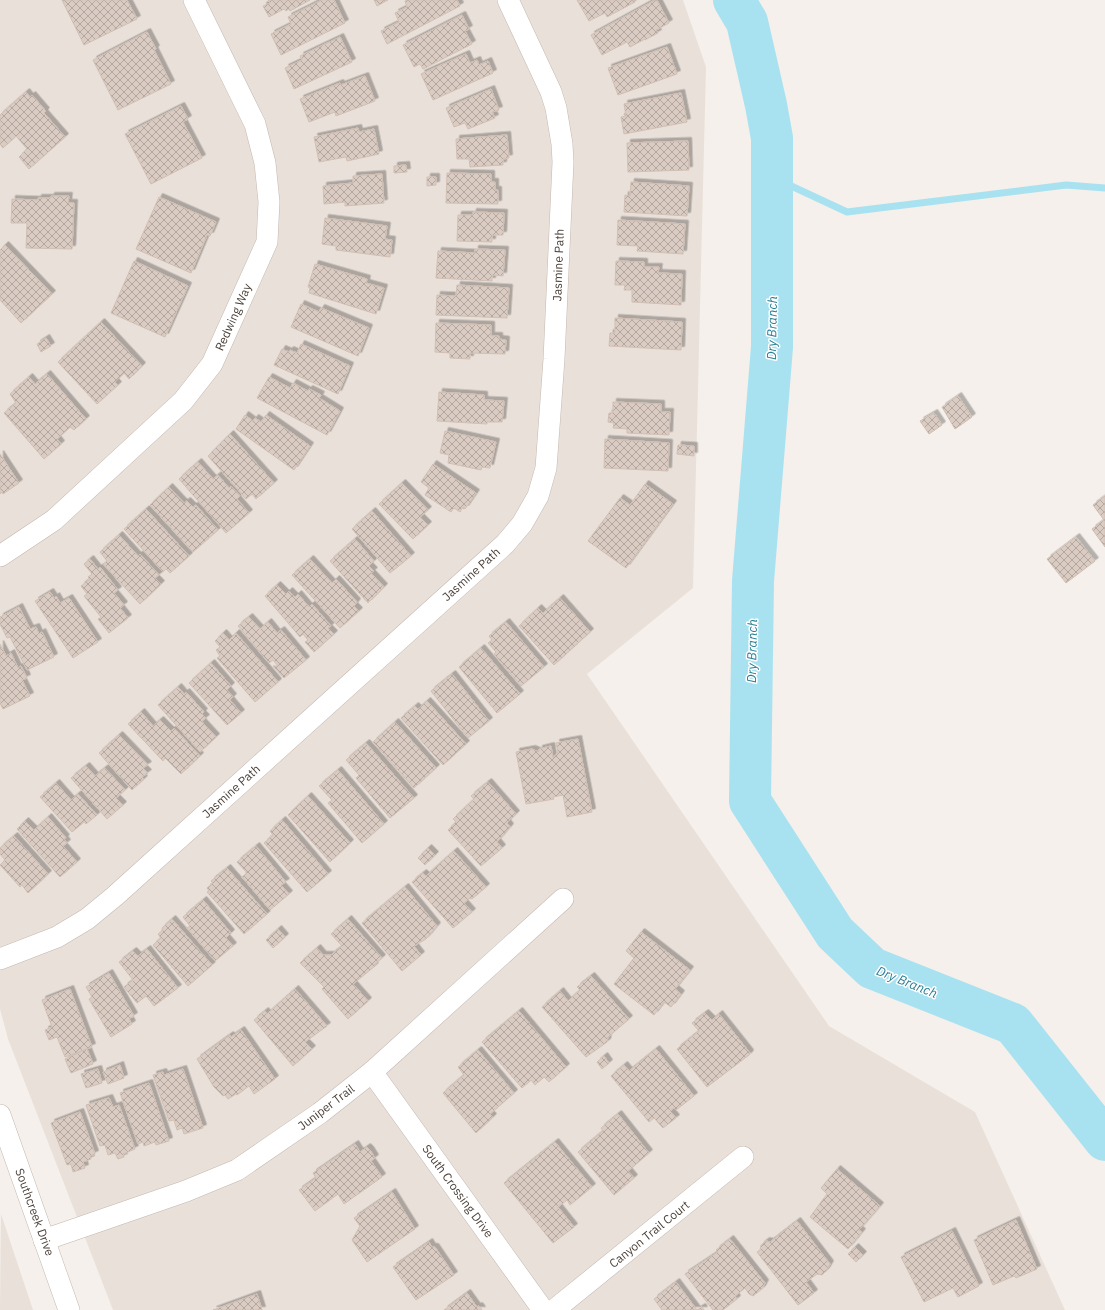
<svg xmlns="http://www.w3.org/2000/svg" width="1105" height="1310" viewBox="0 0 1105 1310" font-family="'IBM Plex Sans',sans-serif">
  <defs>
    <pattern id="building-cross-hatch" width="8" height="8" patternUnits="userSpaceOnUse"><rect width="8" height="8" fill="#daccc3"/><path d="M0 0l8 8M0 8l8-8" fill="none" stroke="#b3a79f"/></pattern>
    <filter id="shadow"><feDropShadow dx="3.5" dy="-3.5" stdDeviation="0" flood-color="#0004"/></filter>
  </defs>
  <rect width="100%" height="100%" fill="#f5f0eb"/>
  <g fill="#e9e0d9">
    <path d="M0 0H683L706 67 693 588 587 674 829 1026 975 1112 1065 1310H113L8 1039 0 1009Z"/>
    <path d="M1 1214 33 1310H0Z"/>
  </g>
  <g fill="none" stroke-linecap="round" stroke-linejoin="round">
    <path stroke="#a8e2f0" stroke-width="7" d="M772 177 847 212 1066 185 1105 188"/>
    <path stroke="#a8e2f0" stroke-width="42" d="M734 0 747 22 766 105 772 138V347L753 581 750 801 835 933 872 968 1013 1024 1105 1140"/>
  </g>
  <g fill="url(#building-cross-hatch)" stroke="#d1bfb3" filter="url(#shadow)">
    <path d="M62 0H127L137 19 84 45Z"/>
    <path d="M268 0H310L290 11 289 9 286 11 284 9 269 17 263 6 270 3Z"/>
    <path d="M322 0H334L345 23 281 55 271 34 291 24 288 17Z"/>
    <path d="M374 0H388L377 6Z"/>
    <path d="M407 0H457L460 6 387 44 381 31 399 22 395 13 407 7 405 1Z"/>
    <path d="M577 0H634L635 2 607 17 605 13 589 21Z"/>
    <path d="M655 0H657L669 23 656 30 658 33 645 40V39L630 47 627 42 602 55 591 35Z"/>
    <path d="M462 15 469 29 465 31 472 44 423 69 420 64 414 67 403 45Z"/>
    <path d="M147 32 156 49 154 50 171 84 118 110 93 60Z"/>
    <path d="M340 37 352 62 294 89 285 68 302 60 300 56Z"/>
    <path d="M667 47 677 74 618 95 608 68Z"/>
    <path d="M466 54 470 63 477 60 479 65 488 61 493 73 433 100 421 74Z"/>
    <path d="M365 76 375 101 336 116 335 112 309 122 300 99 340 83 341 85Z"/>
    <path d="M491 89 499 110 492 112 495 118 468 129 465 123 454 127 446 108Z"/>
    <path d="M26 92 30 97 32 95 44 109 46 111 44 113 65 137 29 169 19 157 27 149 16 136 3 148 0 144V115Z"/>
    <path d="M681 93 687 122 624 134 621 117 626 116 624 104Z"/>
    <path d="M181 106 188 119 183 122 202 158 151 184 125 134Z"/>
    <path d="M358 128 359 132 374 129 379 154 347 161 346 157 319 162 314 137Z"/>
    <path d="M507 135 509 158 503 159V165L470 167 469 159H457L456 139Z"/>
    <path d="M688 141 689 170 628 172 627 143Z"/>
    <path d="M406 165 407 172 394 173V166Z"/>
    <path d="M447 173 491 174V182H495V190H498V204L446 203Z"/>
    <path d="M382 174 384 203 345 206V202L324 204 323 186 353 183V176Z"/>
    <path d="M427 177H436V185L427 186Z"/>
    <path d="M631 182 689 186 687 216 624 212 625 195 630 196Z"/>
    <path d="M51 196H69L68 203H74L72 249 26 248 27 223H11L12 199 38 200V198H51Z"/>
    <path d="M159 197 216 222 210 236 207 235 191 273 136 249Z"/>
    <path d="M473 212 504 213 503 235H492V242L457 241 458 215H473Z"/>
    <path d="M325 218 387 226 385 239 392 240 390 257 336 250V246L322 244Z"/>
    <path d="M618 220 685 224 683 254 637 251 638 246 617 245Z"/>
    <path d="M5 245 52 294 21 323 0 300V250Z"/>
    <path d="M475 249 505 250 503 276 492 275V281L436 278 438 251 475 253Z"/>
    <path d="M134 261 188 286 165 337 111 313Z"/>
    <path d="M616 261 644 262V267H659L658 273 682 274 681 305 632 302V290H624L625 285H615Z"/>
    <path d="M315 264 367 279 366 283 384 288 376 314 309 293 310 288 308 287Z"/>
    <path d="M457 285 509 288 507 318 436 315 437 295 456 296Z"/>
    <path d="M301 304 319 312 321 308 369 328 358 356 291 327Z"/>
    <path d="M615 318 682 322 681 350 609 346 610 333H615Z"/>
    <path d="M101 322 142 366 129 379 124 373 115 382 118 385 97 404 58 362Z"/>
    <path d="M436 323 491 325V336H499V339L506 340 505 354 470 353V359L450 358V353L435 352Z"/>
    <path d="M46 338 51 346 41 352 37 344Z"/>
    <path d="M301 344 350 366 338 394 274 365 282 349 289 352 290 350 297 353Z"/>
    <path d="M47 374 86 419 74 430 70 427 57 439 61 444 44 459 4 413 16 403 10 394 29 377 35 384Z"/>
    <path d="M269 377 290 388 293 383 308 391 309 389 321 395 319 398 340 411 327 435 257 398Z"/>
    <path d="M439 392 484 395V400L504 401 502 422H487V424L437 421Z"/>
    <path d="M958 396 972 417 955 429 942 407Z"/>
    <path d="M613 402 661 404V412H670L669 435 627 433V429L613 428 614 423 608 422 609 413H613Z"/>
    <path d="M934 413 942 425 929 434 920 421Z"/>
    <path d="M245 415 253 421 255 418 261 422 266 415 310 446 294 470 236 429Z"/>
    <path d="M445 431 496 442 490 468 482 467 481 470 448 463 449 455 440 453Z"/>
    <path d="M230 434 274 483 256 499 252 494 246 499 208 456Z"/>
    <path d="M605 439 669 443 668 471 604 468Z"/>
    <path d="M678 445 694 446V456L677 454Z"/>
    <path d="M0 454 19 483 3 494 2 492 0 494Z"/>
    <path d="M198 462 213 479 218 475 229 488 231 486 240 496 237 499 249 513 226 533 179 479Z"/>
    <path d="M433 464 476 493 465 509 463 507 460 512 454 508 451 512 425 495 429 488 421 482Z"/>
    <path d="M402 483 428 510 420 517 428 525 413 539 379 504Z"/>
    <path d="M645 484 673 504 626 568 588 541 620 498 630 505Z"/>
    <path d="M169 487 184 503 187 501 193 507 196 505 218 530 193 552 150 505Z"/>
    <path d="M1105 496V547L1092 529 1104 520 1093 505Z"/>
    <path d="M146 509 189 556 170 573 166 569 163 572 124 529Z"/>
    <path d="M372 511 411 556 390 573 352 529Z"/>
    <path d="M119 535 138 556 140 554 159 575 155 578 161 584 140 604 103 564 107 561 100 552Z"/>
    <path d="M1076 537 1095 561 1066 583 1047 559Z"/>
    <path d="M355 539 374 561 369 566 374 571 371 573 384 587 368 603 330 561Z"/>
    <path d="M90 559 98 569 100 567 118 590 114 593 124 605 120 608 128 618 109 633 98 619 101 617 84 596 87 594 81 586 90 579 88 577 92 574 84 564Z"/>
    <path d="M310 559 332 583 336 579 357 602 354 606 359 611 340 628 292 575Z"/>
    <path d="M277 585 286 594 289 591 295 597 298 594 309 607 312 604 331 626 328 628 334 634 314 652 305 642 308 640 303 634 300 637 265 596Z"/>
    <path d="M50 592 54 598 56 596 60 603 69 598 98 642 73 658 35 601Z"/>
    <path d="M560 598 590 632 554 665 519 626 538 608 543 613Z"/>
    <path d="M19 607 30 629 36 627 39 634 42 632 54 657 27 670 10 637 7 638 0 624V617Z"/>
    <path d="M249 617 260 629 268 622 277 633 281 630 306 660 284 678 273 666H278L273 660 269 663 238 626Z"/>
    <path d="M506 622 544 667 521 686 494 654 496 652 488 643 492 640 489 636Z"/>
    <path d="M223 633 229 640 236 633 278 682 255 702 217 658 220 656 216 650 220 647 215 641Z"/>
    <path d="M0 644 6 656 11 653 18 668 21 666 27 678 22 680 30 696 3 709 0 703Z"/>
    <path d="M481 648 520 694 497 713 459 667Z"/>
    <path d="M211 663 231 686 227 690 233 697 230 700 241 713 227 725 189 683Z"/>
    <path d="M452 674 489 721 468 738 431 691Z"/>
    <path d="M178 687 184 694 186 692 204 712 202 714 206 718 202 721 203 723 216 737 200 752 158 705Z"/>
    <path d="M427 701 466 744 443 765 401 718 415 706 418 709Z"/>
    <path d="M141 712 153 726 160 720 171 731 174 728 200 756 181 774 165 758 163 761 128 724Z"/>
    <path d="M395 722 436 768 414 788 373 742Z"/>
    <path d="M119 735 148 765 143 768 148 773 142 777 144 779 132 790 99 753Z"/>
    <path d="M578 739 592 812 567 817 563 795 553 797 554 799 526 804 516 752 532 749 539 752V749L551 746 553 758 558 752 556 743Z"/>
    <path d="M366 743 414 798 390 818 356 778 359 775 346 760Z"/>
    <path d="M86 766 95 776 105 768 125 790 116 798 123 805 107 819 71 778Z"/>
    <path d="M338 770 384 824 362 843 328 803 332 800 319 786Z"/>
    <path d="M488 782 516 814 507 823 510 827 497 842 502 848 481 866 448 830 456 822 453 819 474 799 471 796Z"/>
    <path d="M56 783 71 800 78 794 97 815 86 824 84 822 72 832 40 797Z"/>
    <path d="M308 796 350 843 330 862 288 815Z"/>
    <path d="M48 817 66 838 64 839 67 843 63 846 77 862 60 877 17 829 25 821 34 830Z"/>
    <path d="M282 820 328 874 307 892 264 843 273 835 270 831Z"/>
    <path d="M14 836 48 874 28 893 22 885 20 887 0 865 5 860 0 854V848Z"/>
    <path d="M256 846 286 882 281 885 289 894 270 910 242 877 247 873 237 862Z"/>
    <path d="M428 848 435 855 425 865 418 858Z"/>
    <path d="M454 851 486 887 472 899 470 898 464 903 472 912 453 928 412 882 423 873 426 876Z"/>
    <path d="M227 868 267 914 244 934 207 892 209 891 207 888 213 883 211 881Z"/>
    <path d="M405 887 437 926 426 939 414 946 421 955 402 971 362 923Z"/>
    <path d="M203 900 231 933 226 938 233 946 215 961 187 928 190 926 183 917Z"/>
    <path d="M172 919 212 965 188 986 153 945 161 938 158 934 163 930 162 928Z"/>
    <path d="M348 919 382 958 374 965 375 966 353 984 368 1001 348 1019 322 989 324 987 300 963 317 948 323 955H331L342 946 331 934Z"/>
    <path d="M278 929 285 937 273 948 266 940Z"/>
    <path d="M641 932 690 970 675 989 681 994 671 1007 664 1002 654 1015 614 984 634 958 626 951Z"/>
    <path d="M147 949 178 988 154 1006 146 996 137 1003 124 987 133 980 119 962 133 951 138 956Z"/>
    <path d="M109 973 134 1016 129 1019 132 1024 111 1037 89 999 92 997 86 987Z"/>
    <path d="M591 976 629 1019 608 1037 607 1042 586 1057 542 1007 560 991 568 1001 580 990 577 987Z"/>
    <path d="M70 989 92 1047 65 1057 57 1037 49 1040 45 1030 52 1027 42 1000Z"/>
    <path d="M295 989 327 1026 305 1042 312 1049 293 1066 254 1020 265 1011 267 1014Z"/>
    <path d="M519 1011 566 1067 549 1082 544 1077 535 1085 531 1080 522 1088 482 1042Z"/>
    <path d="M705 1013 712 1020 719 1014 750 1053 749 1055 707 1087 677 1049 699 1031 692 1023Z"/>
    <path d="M241 1030 275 1079 254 1094 249 1086 237 1095 236 1094 228 1099 225 1095 223 1096 214 1087 197 1059 230 1035 231 1037Z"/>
    <path d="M87 1049 93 1064 71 1073 65 1059Z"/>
    <path d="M656 1049 694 1096 676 1110 674 1108 670 1111 676 1118 663 1128 654 1118 649 1122 611 1076 624 1065 629 1071Z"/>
    <path d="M478 1050 514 1093 490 1114 493 1117 476 1133 443 1093 464 1075 458 1067Z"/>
    <path d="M604 1056 609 1063 602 1069 597 1062Z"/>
    <path d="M120 1065 124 1078 108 1084 103 1072Z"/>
    <path d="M98 1069 102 1083 86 1088 81 1074Z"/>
    <path d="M183 1069 203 1128 184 1134 182 1128 177 1130 174 1120 169 1121 153 1075 163 1072 164 1075Z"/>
    <path d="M149 1083 169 1141 156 1145 155 1142 144 1146 143 1142 138 1144 120 1093Z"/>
    <path d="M109 1098 113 1107 119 1105 135 1149 123 1154 124 1157 118 1159 115 1153 108 1155 105 1145 100 1146 86 1105Z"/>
    <path d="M80 1112 95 1154 90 1156 91 1159 83 1162 85 1168 73 1172 71 1164 67 1165 51 1123Z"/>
    <path d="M618 1114 649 1153 628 1171 634 1178 614 1195 578 1152 603 1131 601 1128Z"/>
    <path d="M555 1142 592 1187 570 1205 567 1200 558 1207 574 1227 553 1243 504 1183Z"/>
    <path d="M355 1144 360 1152 367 1147 370 1150 375 1158 371 1161 382 1177 344 1204 338 1194 315 1211 299 1190 316 1178 313 1173Z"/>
    <path d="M837 1169 880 1206 859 1230 862 1232 848 1249 810 1217 827 1194 821 1188Z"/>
    <path d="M392 1192 415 1229 367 1262 352 1240 360 1226 354 1218Z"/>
    <path d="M1016 1220 1037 1269 1016 1278 1014 1276 993 1285 974 1240Z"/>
    <path d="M797 1221 830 1264 826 1271 822 1275 817 1274 806 1282 814 1293 798 1305 757 1252 760 1250 761 1245 766 1241 770 1242Z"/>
    <path d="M952 1231 979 1286 958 1297 953 1288 924 1302 901 1257Z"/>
    <path d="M730 1239 765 1283 762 1289 753 1296 749 1294 745 1288 735 1296 737 1299 723 1310H713L685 1274 718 1252 716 1250Z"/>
    <path d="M429 1242 432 1247H435L454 1275 416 1300 393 1267Z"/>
    <path d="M855 1247 863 1255 856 1262 848 1254Z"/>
    <path d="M676 1282 697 1310 702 1307 704 1310H662L654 1299Z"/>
    <path d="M467 1293 477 1307 479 1306 482 1310H444Z"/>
    <path d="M257 1294 262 1310H213Z"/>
  </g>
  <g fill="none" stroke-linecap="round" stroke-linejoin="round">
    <g stroke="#c4b8b0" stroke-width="22">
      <g id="minor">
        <path d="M0 556 54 520 183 401 212 364 267 242 269 202 265 163 255 124 194 0"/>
        <path d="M0 959 57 937 87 919 115 896 505 544 522 524 538 496 546 468 554 359 563 162 562 144 556 108 551 92 508 0"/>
        <path d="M372 1072 543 1310"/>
        <path d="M0 1115 69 1310"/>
        <path d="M44 1240 186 1191 237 1170 320 1113 372 1072 563 899"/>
        <path d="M554 1310 743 1157"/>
      </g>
    </g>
    <use href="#minor" stroke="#fff" stroke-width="21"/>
  </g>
  <g text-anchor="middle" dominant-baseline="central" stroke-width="3" stroke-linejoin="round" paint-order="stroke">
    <g font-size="12" fill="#493f38" stroke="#fff">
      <text transform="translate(558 265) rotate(-88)">Jasmine Path</text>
      <text transform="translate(233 317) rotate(-66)">Redwing Way</text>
      <text transform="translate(471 574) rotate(-42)">Jasmine Path</text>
      <text transform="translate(231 791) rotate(-42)">Jasmine Path</text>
      <text transform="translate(326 1107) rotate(-37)">Juniper Trail</text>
      <text transform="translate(458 1191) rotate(54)">South Crossing Drive</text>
      <text transform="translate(35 1212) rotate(70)">Southcreek Drive</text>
      <text transform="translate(649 1234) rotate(-39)">Canyon Trail Court</text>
    </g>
    <g font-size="13" font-style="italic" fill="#2b7e94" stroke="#fff">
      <text transform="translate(772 328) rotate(-89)">Dry Branch</text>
      <text transform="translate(752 651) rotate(-89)">Dry Branch</text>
      <text transform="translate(907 982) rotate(22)">Dry Branch</text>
    </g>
  </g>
</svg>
